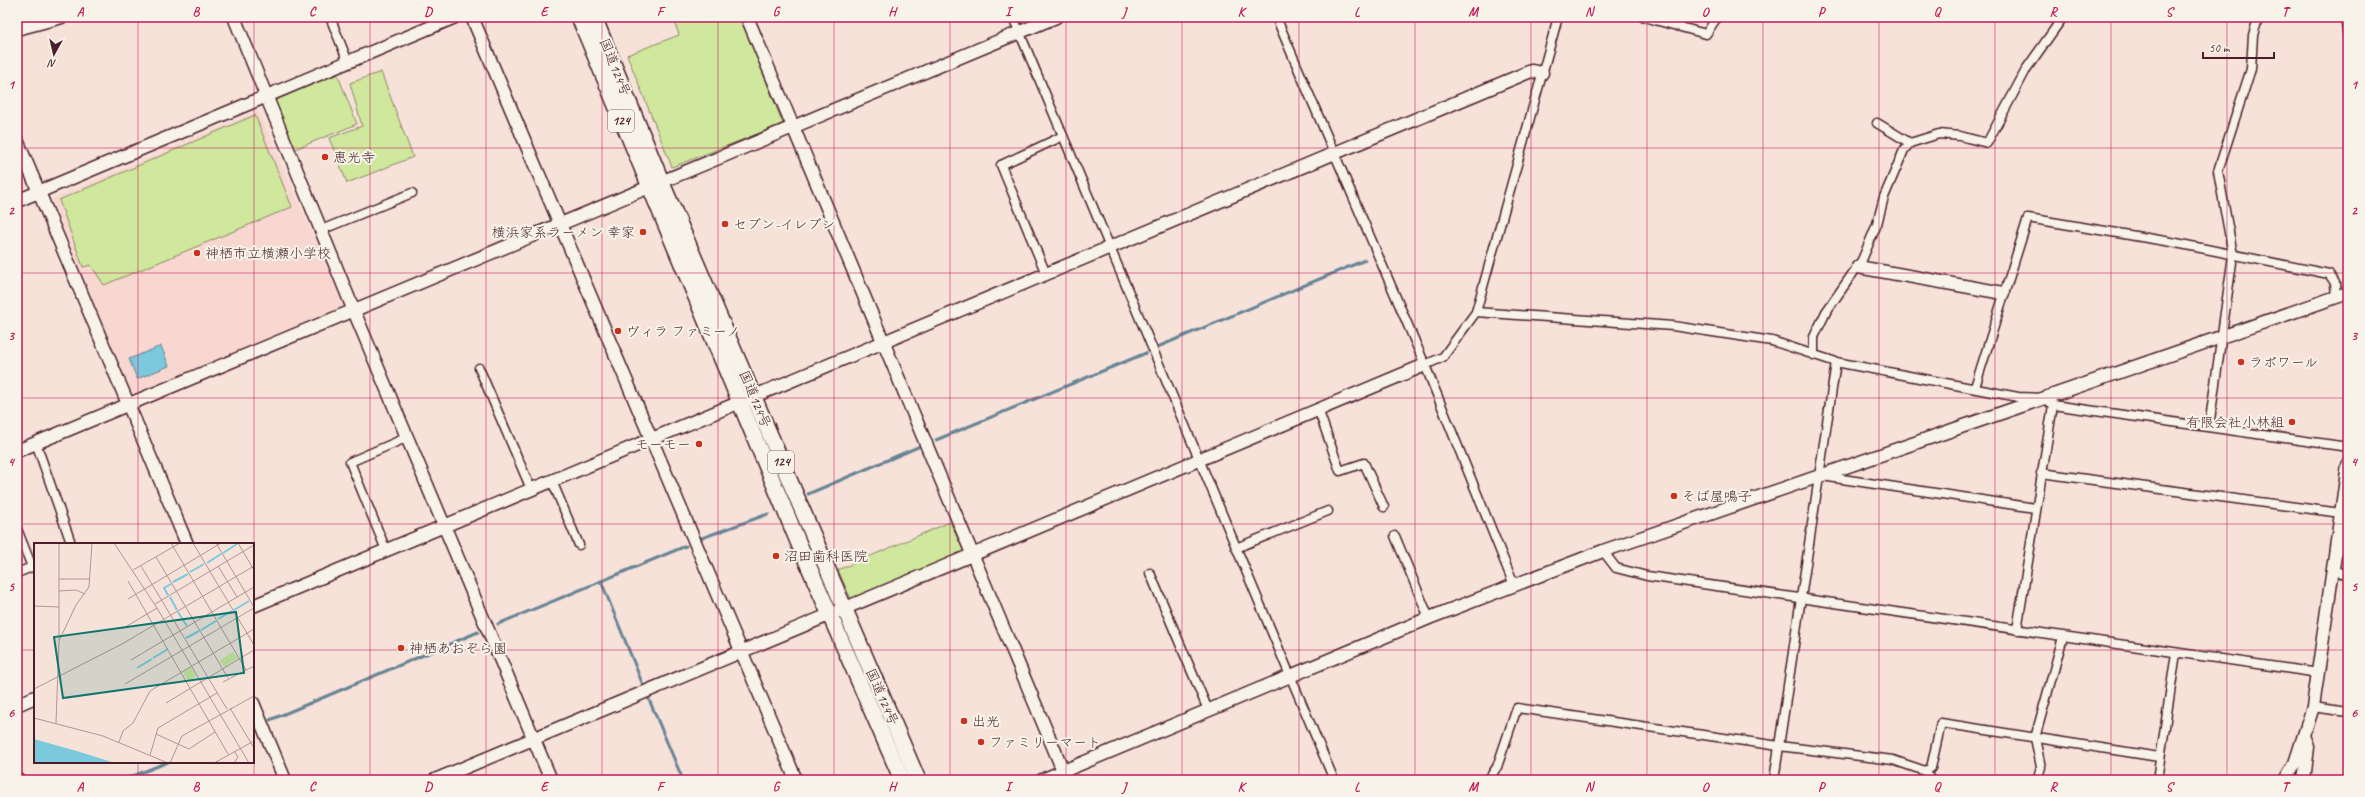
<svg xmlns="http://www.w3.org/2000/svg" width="2365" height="797" viewBox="0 0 2365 797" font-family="Caveat,'Klee One',sans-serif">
  <rect width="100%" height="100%" fill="#f7e2da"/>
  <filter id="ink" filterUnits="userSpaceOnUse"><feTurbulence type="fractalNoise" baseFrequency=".025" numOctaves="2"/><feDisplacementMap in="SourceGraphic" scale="8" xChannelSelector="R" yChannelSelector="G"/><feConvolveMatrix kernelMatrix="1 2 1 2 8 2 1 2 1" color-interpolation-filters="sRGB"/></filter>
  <g filter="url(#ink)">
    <path fill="#f7d7d0" d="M258 111 345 307 131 399 52 199Z"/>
    <g fill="#cfe89d" stroke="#8c8464">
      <path d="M673 17H741L783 124 672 167 627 55 679 35Z"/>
      <path d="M381 72 413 157 347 183 329 138 362 126 350 83Z"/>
      <path d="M337 73 357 124 293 150 274 104 276 100Z"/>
      <path d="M255 115 292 207 104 285 91 265 83 267 59 200Z"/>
      <path d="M950 522 964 552 852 601 838 570Z"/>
    </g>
    <path fill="#7cc8dc" stroke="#688495" d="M161 346 169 366 137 379 129 359Z"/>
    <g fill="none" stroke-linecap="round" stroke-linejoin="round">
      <g stroke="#688495" stroke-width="3">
        <path d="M1160 346 1365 260"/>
        <path d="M936 440 1146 353"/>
        <path d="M808 494 918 447"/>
        <path d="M702 538 768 514"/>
        <path d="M601 581 643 685"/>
        <path d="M498 624 686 546"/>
        <path d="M648 697 683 780"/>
        <path d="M270 720 478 632"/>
        <path d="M123 780 168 762"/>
      </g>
      <g stroke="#4a1f2b" stroke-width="11">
        <g id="street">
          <path d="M330 17 348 62"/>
          <path d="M1013 17 1334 780"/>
          <path d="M1276 17 1425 365 1514 585"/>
          <path d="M1644 17 1706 34 1717 17"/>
          <path d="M2345 17 2348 39"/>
          <path d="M1877 123 1910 143"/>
          <path d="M321 230 412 193"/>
          <path d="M1046 274 1001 165 1063 136"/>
          <path d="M1476 312 1673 326 1772 341 1836 362 2018 397 2043 398 2053 405 2348 447"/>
          <path d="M1814 355V337L1826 312 1862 260 1877 224 1884 197 1904 150 1910 143 1939 134 1960 136 1987 143 2027 68 2063 17"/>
          <path d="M1425 365 1443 357 1476 312 1558 17"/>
          <path d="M479 368 531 489"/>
          <path d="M1975 387 2028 218 2171 242 2329 274 2335 283 2336 297"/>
          <path d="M1318 409 1340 471 1364 463 1384 507"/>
          <path d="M2209 427 2233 255 2218 171 2251 69 2253 35 2257 22 2261 17"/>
          <path d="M36 443 70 540"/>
          <path d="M2041 473 2341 513"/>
          <path d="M1822 476 2035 508"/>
          <path d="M552 481 579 545"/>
          <path d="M17 529 32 567 17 573"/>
          <path d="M1395 536 1429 618"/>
          <path d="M1236 548 1328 511"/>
          <path d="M386 550 350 462 408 437"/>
          <path d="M1603 551 1616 568 1647 576 2319 673"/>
          <path d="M2333 571 2348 574"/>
          <path d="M1150 573 1208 710"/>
          <path d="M2017 630 2053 405"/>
          <path d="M2313 707 2348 712"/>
          <path d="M1925 771 1931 768 1941 723 2159 757"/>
          <path d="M1488 780 1497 767 1517 708 1779 746 1893 760 1925 771 1929 777 1928 780"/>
          <path d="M1774 780 1836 362"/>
          <path d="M2037 780 2041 767 2035 738 2063 637"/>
          <path d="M2157 780 2176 653"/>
        </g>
      </g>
      <g stroke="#4a1f2b" stroke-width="15">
        <g id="secondary">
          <path d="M234 17 354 311 551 780"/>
          <path d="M472 17 796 780"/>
          <path d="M747 17 1067 780"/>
          <path d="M17 29 62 17"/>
          <path d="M17 140 187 544"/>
          <path d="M17 201 455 17"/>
          <path d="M1858 267 2003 293"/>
          <path d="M17 451 1056 17"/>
          <path d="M253 606 1531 71 1542 73"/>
          <path d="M253 703 285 780"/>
          <path d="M17 705 35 697"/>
          <path d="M17 779 18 780"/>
          <path d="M435 780 1425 365"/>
          <path d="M1042 780 1429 618 1603 551 2348 293"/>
          <path d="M2285 780 2295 763 2313 707 2348 465"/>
          <path d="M2304 780 2308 747 2305 738"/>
        </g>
      </g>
      <g stroke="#4a1f2b" stroke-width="18">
        <g id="highway">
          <path d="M579 17 799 544 902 780"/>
          <path d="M594 17 662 183 918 780"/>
        </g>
      </g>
      <use href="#street" stroke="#f7f3e8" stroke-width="8"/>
      <use href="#secondary" stroke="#f7f3e8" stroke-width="12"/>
      <use href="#highway" stroke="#f7f3e8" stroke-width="15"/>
    </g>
  </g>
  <path fill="none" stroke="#c2185b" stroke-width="1" stroke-opacity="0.55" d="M138 17V544M254 17V780M370 17V780M486 17V780M602 17V780M718 17V780M834 17V780M950 17V780M1066 17V780M1182 17V780M1299 17V780M1415 17V780M1531 17V780M1647 17V780M1763 17V780M1879 17V780M1995 17V780M2111 17V780M2227 17V780M17 148H2348M17 273H2348M17 398H2348M17 524H2348M17 650H35M253 650H2348M138 762V780"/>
  <g fill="#c8321e" stroke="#f7f3e8" stroke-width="1.5">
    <circle cx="325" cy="157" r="4"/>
    <circle cx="725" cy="224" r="4"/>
    <circle cx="643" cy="232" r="4"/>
    <circle cx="197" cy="253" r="4"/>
    <circle cx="618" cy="331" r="4"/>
    <circle cx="2241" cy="362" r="4"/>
    <circle cx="2292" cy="422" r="4"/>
    <circle cx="699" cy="444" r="4"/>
    <circle cx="1674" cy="496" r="4"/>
    <circle cx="776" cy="556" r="4"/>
    <circle cx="401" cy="648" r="4"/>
    <circle cx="964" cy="721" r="4"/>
    <circle cx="981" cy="742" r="4"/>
  </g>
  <g text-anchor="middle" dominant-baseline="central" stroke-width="4" stroke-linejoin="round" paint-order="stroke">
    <g fill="#f7f3e8" stroke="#7e5f64" stroke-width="1">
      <rect x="608" y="110" width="26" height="22" rx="3"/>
      <rect x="768" y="451" width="26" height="22" rx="3"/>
    </g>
    <g font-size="13" font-weight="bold" fill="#4a1f2b">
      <text x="621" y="121">124</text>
      <text x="781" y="462">124</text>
    </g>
    <g font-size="14" fill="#4a1f2b" stroke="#f7f3e8">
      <text transform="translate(615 67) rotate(68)">国道124号</text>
      <text transform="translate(755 399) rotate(67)">国道124号</text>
      <text transform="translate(882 697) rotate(66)">国道124号</text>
    </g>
    <g font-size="14" fill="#4a1f2b" stroke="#f7f3e8" text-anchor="start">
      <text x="333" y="157">恵光寺</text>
      <text x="733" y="224">セブン-イレブン</text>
      <text x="635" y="232" text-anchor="end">横浜家系ラーメン 幸家</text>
      <text x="205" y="253">神栖市立横瀬小学校</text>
      <text x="626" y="331">ヴィラ ファミーノ</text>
      <text x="2249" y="362">ラポワール</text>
      <text x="2284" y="422" text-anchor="end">有限会社小林組</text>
      <text x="691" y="444" text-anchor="end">モーモー</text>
      <text x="1682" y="496">そば屋鳴子</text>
      <text x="784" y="556">沼田歯科医院</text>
      <text x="409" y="648">神栖あおぞら園</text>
      <text x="972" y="721">出光</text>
      <text x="989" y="742">ファミリーマート</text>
    </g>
  </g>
  <g transform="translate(34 543)">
    <rect width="220" height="220" fill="#f7e2da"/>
    <path d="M199 109 204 115 190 124 186 117ZM157 124 162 132 155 140 149 129Z" fill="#cfe89d"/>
    <path d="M0 196 46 209 81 220H0Z" fill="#7cc8dc"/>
    <path fill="none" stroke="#7cc8dc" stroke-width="2" d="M189 10 203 1M173 20 187 11M156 29 170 21M139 39 154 31M134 52 130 45 137 41M136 54 143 67M200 67 215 58M144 69 153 83M184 76 198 68M167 87 182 78M152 95 165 88M119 115 134 106M103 125 118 116"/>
    <path fill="none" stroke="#b29494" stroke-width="1" d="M80 0 123 65 215 220M137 0 212 127M159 0 220 102M182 0 220 64M204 0 220 27M122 14 194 135M107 23 193 166M184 23 203 54M99 27 146 0M25 36H56M94 38 194 211M25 48 42 47 51 51M94 56 187 0M121 61 220 2M0 63 25 64M88 86 123 65M25 97V0M97 117 220 44M189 139 220 123M91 141 220 65M0 146 88 101 220 23M132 160 220 107M196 165 220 205M0 175 69 193 134 220M22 180 25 98 42 62 55 44 58 0M122 191 155 206 181 189M85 199 89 188 99 180 116 148 220 86M116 212 124 185 183 150M136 220 148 193 220 153M180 220 220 198M200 220 204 214 200 208"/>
    <path fill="#0f766e" fill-opacity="0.15" stroke="#0f766e" stroke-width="2" d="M202 69 210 130 29 155 20 94Z"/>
    <rect width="220" height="220" fill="none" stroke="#4a1f2b" stroke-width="2"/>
  </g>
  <rect width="2365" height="797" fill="none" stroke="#f7f3e8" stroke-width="44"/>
  <g transform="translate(54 54) rotate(188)" stroke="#f7f3e8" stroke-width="3" paint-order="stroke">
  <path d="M0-3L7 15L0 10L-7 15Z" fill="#4a1f2b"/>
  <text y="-6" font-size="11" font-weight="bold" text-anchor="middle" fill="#4a1f2b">N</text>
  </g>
  <path d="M2203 52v6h71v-6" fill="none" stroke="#4a1f2b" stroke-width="2"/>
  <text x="2209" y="52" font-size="12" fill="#4a1f2b" stroke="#f7f3e8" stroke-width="3" paint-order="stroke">50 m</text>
  <rect x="22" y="22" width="2321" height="753" fill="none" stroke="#c2185b" stroke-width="1.5"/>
  <g font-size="13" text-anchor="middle" font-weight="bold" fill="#c2185b">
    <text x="80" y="16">A</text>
    <text x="196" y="16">B</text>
    <text x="312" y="16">C</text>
    <text x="428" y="16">D</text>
    <text x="544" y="16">E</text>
    <text x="660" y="16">F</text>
    <text x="776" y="16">G</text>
    <text x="892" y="16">H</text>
    <text x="1008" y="16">I</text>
    <text x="1124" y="16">J</text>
    <text x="1241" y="16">K</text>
    <text x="1357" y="16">L</text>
    <text x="1473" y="16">M</text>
    <text x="1589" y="16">N</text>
    <text x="1705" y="16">O</text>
    <text x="1821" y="16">P</text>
    <text x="1937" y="16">Q</text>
    <text x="2053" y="16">R</text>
    <text x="2169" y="16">S</text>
    <text x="2285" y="16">T</text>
    <text x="11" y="89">1</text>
    <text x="2354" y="89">1</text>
    <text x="11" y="215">2</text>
    <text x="2354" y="215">2</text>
    <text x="11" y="340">3</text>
    <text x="2354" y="340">3</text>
    <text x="11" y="466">4</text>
    <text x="2354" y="466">4</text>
    <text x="11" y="591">5</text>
    <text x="2354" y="591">5</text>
    <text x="11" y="717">6</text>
    <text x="2354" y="717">6</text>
    <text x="80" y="791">A</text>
    <text x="196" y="791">B</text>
    <text x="312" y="791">C</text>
    <text x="428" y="791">D</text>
    <text x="544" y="791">E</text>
    <text x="660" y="791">F</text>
    <text x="776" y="791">G</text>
    <text x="892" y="791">H</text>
    <text x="1008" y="791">I</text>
    <text x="1124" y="791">J</text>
    <text x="1241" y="791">K</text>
    <text x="1357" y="791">L</text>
    <text x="1473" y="791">M</text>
    <text x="1589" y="791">N</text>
    <text x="1705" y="791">O</text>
    <text x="1821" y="791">P</text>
    <text x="1937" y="791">Q</text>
    <text x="2053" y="791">R</text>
    <text x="2169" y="791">S</text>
    <text x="2285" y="791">T</text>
  </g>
</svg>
